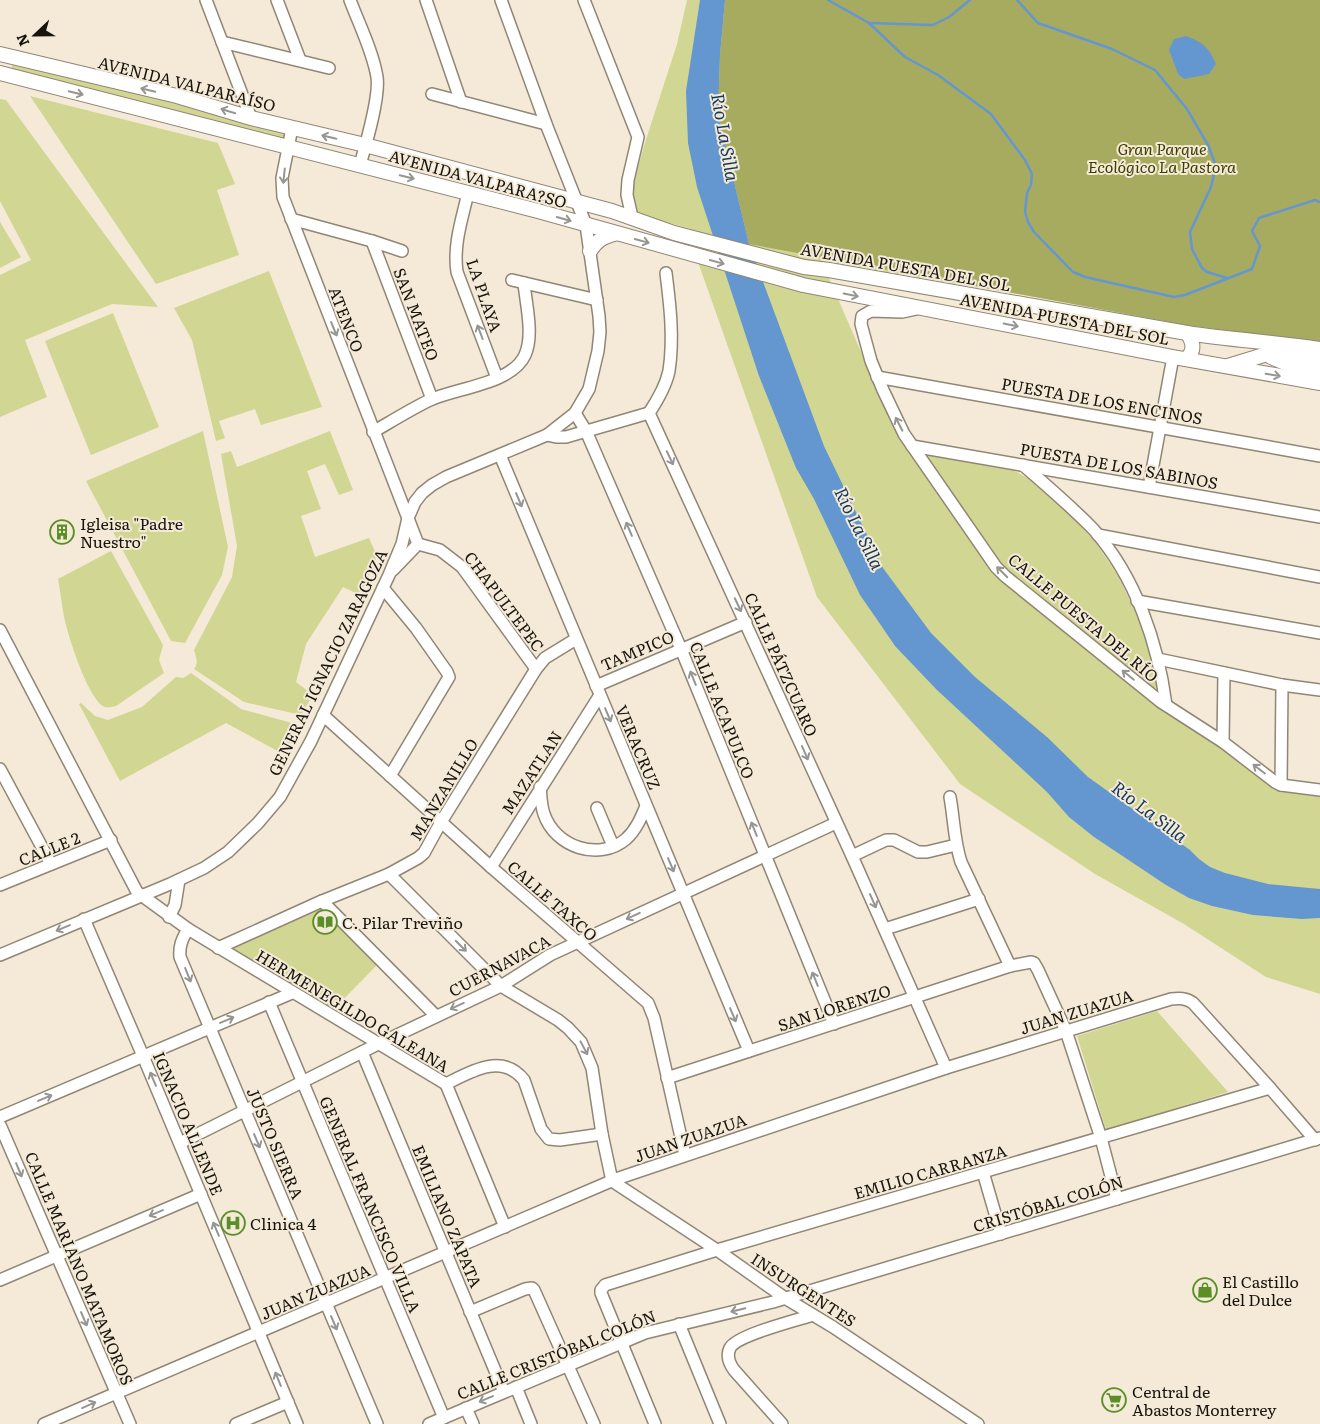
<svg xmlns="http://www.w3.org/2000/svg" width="1320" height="1424" viewBox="0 0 1320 1424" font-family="Literata,serif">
  <rect width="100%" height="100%" fill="#f4ead7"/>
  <g fill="#d2d693">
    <path d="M687 0H1320L1176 320 822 262 891 421 997 570 1159 706 1282 787 1320 791V994L1266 977 1184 924 1095 874 960 784 817 597 699 265 691 229 637 214 632 188 644 146 677 44Z"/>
    <path d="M15 61 285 131 287 137 286 140 16 75 12 68V64Z"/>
    <path d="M30 96 218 143 235 184 217 190 239 255 156 284Z"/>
    <path d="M0 99 6 100 158 307 112 304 25 340 47 397 0 417V275L31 260 0 201Z"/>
    <path d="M0 222 21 257 0 268Z"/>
    <path d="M269 271 322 407 261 425 255 409 219 421 225 438 216 441 192 340 174 308Z"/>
    <path d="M113 313 159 427 91 455 45 341Z"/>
    <path d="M203 431 228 547 222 575 185 643 171 641 86 481Z"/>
    <path d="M330 431 353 490 339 495 325 464 307 471 321 509 301 516 315 557 369 538 377 556 360 595 343 587 306 644 296 682 313 695 301 715 244 702 194 669C199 663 196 657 194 650L232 577 237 546 221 454 231 451 237 467Z"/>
    <path d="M928 453 1010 468 1029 479 1062 506 1096 543 1118 576 1137 615 1148 643 1157 687 1153 689 1001 566 926 458Z"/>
    <path d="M111 551 163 645 159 660 164 673 116 706C112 707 108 708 105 707 89 701 70 641 66 625 62 610 61 594 58 579Z"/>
    <path d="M191 673 241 709 299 725 285 755 226 723 120 781 79 704 81 703 95 716 108 720 142 707 176 677 183 678Z"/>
    <path d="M321 909 377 965 333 1010 233 948Z"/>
    <path d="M1157 1011 1228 1092 1106 1130 1077 1036Z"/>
  </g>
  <path fill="#a7ab5f" d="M725 0H1320V343L1185 325 749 244 718 115 720 55Z"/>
  <g fill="#6497cf">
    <path d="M700 0H725L720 55 718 115 749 244 824 446 883 568 931 633 975 677 1047 737 1088 777 1190 850 1199 859 1210 867 1225 873 1268 884 1320 889V918L1302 919 1253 915 1212 906 1189 898 1166 885 1094 837 1069 817 1047 792 937 690 895 646 876 618 860 595 814 499 796 468 759 376 697 187 688 143 686 91Z"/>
    <path d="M1186 36C1203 42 1209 48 1216 64L1209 74 1184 79 1178 74 1169 50 1174 39Z"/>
  </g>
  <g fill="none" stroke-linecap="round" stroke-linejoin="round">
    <g stroke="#6497cf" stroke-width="2.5">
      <path d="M828 0 869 23 905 57 938 75 991 114 1025 160 1032 174 1031 185 1027 193 1025 212 1028 222 1034 232 1073 272 1085 277 1174 297 1185 295 1252 269 1260 246 1252 231 1259 218 1315 200 1320 202"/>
      <path d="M1017 0 1038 23 1112 49 1155 70 1187 109 1208 145 1216 166 1211 187 1190 232 1192 249 1202 268 1207 272 1227 278"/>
      <path d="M869 23 933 25 949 17 970 0"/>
    </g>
    <g stroke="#908675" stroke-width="14">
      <g id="minor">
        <path d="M206 0 251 118"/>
        <path d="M277 0 300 60"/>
        <path d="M350 0C359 24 373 52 377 77 380 97 366 144 360 165"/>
        <path d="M426 0 461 102"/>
        <path d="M501 0 546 124 586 225 599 316 600 332 598 351 589 389 575 413 547 435"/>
        <path d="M584 0 638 137 628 180 627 195 632 217"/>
        <path d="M222 42 329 68"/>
        <path d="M432 94 546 124"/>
        <path d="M292 128 282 178 283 197 418 544 393 570"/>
        <path d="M468 193C462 219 453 245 457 272L497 378"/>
        <path d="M291 219 372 241 402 251"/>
        <path d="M372 241 432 399"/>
        <path d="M512 280 597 300"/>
        <path d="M916 309 902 312 871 311 862 316 861 324 871 361 883 390 904 434 996 567 1005 576 1161 702 1223 742 1275 782 1281 785 1320 790"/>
        <path d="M877 377 1320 456"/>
        <path d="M575 413 586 431 681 649 834 1024"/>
        <path d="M649 413 852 856 946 1068"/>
        <path d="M649 413C657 401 666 385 669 371 674 338 670 305 666 273"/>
        <path d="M373 432C392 421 411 409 430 400 456 388 512 384 525 355 534 335 526 305 524 283"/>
        <path d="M912 446 1320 517"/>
        <path d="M500 455 749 1051"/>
        <path d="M1023 465C1047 486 1072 507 1094 530 1136 578 1158 643 1166 705"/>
        <path d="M1149 487 1173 357"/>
        <path d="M1098 535 1320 577"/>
        <path d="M418 544 440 550 462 567 536 669"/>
        <path d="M383 588 416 628 447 672 449 677 390 776"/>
        <path d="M1137 601 1320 633"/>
        <path d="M0 630 137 892 188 929 446 1084 505 1227"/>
        <path d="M1158 659 1282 685 1320 690"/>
        <path d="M596 686 746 622"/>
        <path d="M323 715 491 867 648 1003 654 1018 685 1155"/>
        <path d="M1223 742 1224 673"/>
        <path d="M0 769 51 864"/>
        <path d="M1281 785 1282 685"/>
        <path d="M540 787C541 796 541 806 544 814 555 847 599 862 626 839 636 830 641 818 646 806"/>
        <path d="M950 797C954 819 954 841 961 862L1010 966"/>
        <path d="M597 808 613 846"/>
        <path d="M852 856 886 840H894L918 852H927L956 845"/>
        <path d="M491 867 600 695"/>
        <path d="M389 874 501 986 558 1020 568 1028 581 1042 592 1068 602 1134 612 1181 717 1250 785 1298 833 1327 978 1424"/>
        <path d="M0 885 111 840"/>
        <path d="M322 901 436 1016"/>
        <path d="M169 917 175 905 179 880"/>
        <path d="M84 919 143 1056 297 1424"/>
        <path d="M188 929C182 939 179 946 180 957L377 1424"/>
        <path d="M885 929 979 899"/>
        <path d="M218 948 322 901 389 874 418 858 424 853 441 822 536 669 545 658 576 639"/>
        <path d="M0 955 170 884 204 868 228 852 258 823 280 797 311 741 389 575 402 544 408 518 415 502 422 493 432 485 446 477 547 435 556 437H566L649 413"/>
        <path d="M269 1002 444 1418"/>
        <path d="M362 1052 504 1392"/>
        <path d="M667 1078 1010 966 1031 962 1034 963 1038 970 1066 1031 1101 1138 1117 1199"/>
        <path d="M446 1084C470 1072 502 1052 524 1080L541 1129 549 1139 560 1140 602 1134"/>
        <path d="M0 1117 292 993"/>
        <path d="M0 1125 130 1424"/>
        <path d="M180 1143 378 1044 501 986 550 955 836 823"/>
        <path d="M983 1172 1001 1234"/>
        <path d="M0 1280 201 1194"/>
        <path d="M470 1312 525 1289 532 1288 534 1290 594 1424"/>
        <path d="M679 1324 720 1424"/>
        <path d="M516 1387 531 1424"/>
        <path d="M466 1408 473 1424"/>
        <path d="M44 1424 616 1179 946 1068 1171 999C1180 998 1186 998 1193 1003L1270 1088 1315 1140"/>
        <path d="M236 1424 288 1402"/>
        <path d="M429 1424 645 1333 773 1302 1320 1138"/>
        <path d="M655 1424 601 1293V1290L605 1285 717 1250 1270 1088"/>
        <path d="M782 1424 734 1370C729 1363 726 1356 730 1348 737 1335 797 1320 813 1315"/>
      </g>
    </g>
    <g stroke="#908675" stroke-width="16">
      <g id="major">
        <path d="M0 54 177 96 251 118 365 145 612 211 674 233 804 267 829 270 1187 333C1231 340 1276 342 1320 349"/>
        <path d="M0 73 538 211 803 285 1173 357 1320 383"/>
        <path d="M590 251C597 240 603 237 614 234"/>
        <path d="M1271 357 1290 365 1320 371"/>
        <path d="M1186 359C1195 351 1194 343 1187 333"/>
        <path d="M1228 366 1267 354 1284 353 1320 360"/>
      </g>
    </g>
    <use href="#minor" stroke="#fff" stroke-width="11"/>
    <use href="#major" stroke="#fff" stroke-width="14"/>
  </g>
  <defs><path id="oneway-shaft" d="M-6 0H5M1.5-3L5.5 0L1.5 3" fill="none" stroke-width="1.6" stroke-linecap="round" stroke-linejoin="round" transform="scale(1.25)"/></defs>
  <g stroke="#979592">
    <use href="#oneway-shaft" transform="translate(148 90) rotate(-167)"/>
    <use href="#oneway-shaft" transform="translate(76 93) rotate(14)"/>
    <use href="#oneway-shaft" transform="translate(228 111) rotate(-163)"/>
    <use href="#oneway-shaft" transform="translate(329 137) rotate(-167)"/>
    <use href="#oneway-shaft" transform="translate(284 176) rotate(96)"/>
    <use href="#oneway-shaft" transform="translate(407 177) rotate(14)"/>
    <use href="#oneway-shaft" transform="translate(564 219) rotate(16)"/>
    <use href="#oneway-shaft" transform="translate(642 241) rotate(15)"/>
    <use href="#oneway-shaft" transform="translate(717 262) rotate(15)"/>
    <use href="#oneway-shaft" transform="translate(851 295) rotate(11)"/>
    <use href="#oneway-shaft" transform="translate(1011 325) rotate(11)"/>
    <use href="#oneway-shaft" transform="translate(334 329) rotate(68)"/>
    <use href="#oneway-shaft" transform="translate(480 332) rotate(-111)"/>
    <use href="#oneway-shaft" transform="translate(1273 375) rotate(10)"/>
    <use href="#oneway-shaft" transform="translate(899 424) rotate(-117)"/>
    <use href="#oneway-shaft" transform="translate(670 458) rotate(65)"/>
    <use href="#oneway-shaft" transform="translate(519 500) rotate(67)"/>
    <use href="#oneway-shaft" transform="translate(629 529) rotate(-113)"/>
    <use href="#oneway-shaft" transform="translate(1002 572) rotate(-135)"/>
    <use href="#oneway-shaft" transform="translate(738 605) rotate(65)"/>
    <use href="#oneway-shaft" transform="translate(1128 675) rotate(-141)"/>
    <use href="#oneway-shaft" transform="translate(693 678) rotate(-112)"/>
    <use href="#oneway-shaft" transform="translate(608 715) rotate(67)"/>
    <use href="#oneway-shaft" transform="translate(805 753) rotate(66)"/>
    <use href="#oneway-shaft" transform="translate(1259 769) rotate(-143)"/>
    <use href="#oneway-shaft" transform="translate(754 829) rotate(-112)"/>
    <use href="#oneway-shaft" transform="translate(671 865) rotate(67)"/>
    <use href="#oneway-shaft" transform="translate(873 901) rotate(66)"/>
    <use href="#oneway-shaft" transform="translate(633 916) rotate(155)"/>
    <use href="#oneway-shaft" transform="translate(63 928) rotate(157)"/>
    <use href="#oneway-shaft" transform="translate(461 946) rotate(45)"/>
    <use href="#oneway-shaft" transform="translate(188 975) rotate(68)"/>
    <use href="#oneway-shaft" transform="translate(815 979) rotate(-112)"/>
    <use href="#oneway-shaft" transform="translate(457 1006) rotate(155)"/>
    <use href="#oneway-shaft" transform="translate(733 1015) rotate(67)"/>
    <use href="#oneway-shaft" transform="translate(227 1020) rotate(-23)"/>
    <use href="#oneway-shaft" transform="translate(584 1048) rotate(62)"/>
    <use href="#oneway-shaft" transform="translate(153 1079) rotate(-113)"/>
    <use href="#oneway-shaft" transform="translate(45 1098) rotate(-23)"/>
    <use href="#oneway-shaft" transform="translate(257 1141) rotate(67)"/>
    <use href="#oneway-shaft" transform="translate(19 1170) rotate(67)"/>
    <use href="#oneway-shaft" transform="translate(156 1213) rotate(157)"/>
    <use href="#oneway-shaft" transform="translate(216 1229) rotate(-113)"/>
    <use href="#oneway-shaft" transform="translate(738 1310) rotate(167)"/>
    <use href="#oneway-shaft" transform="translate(84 1319) rotate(67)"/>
    <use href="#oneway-shaft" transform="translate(334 1323) rotate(67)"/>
    <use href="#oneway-shaft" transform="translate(278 1379) rotate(-112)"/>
    <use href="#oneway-shaft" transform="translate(486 1399) rotate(157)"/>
    <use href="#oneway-shaft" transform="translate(89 1405) rotate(-24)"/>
  </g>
  <defs>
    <g id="building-ring" transform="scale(1.25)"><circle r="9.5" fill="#f4ead7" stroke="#5a8e27" stroke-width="1.5"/><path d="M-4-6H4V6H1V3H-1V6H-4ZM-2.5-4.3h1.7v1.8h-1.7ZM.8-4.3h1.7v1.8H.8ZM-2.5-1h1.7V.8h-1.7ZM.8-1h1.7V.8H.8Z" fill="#5a8e27"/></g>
    <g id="library-ring" transform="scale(1.25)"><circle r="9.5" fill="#f4ead7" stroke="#5a8e27" stroke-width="1.5"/><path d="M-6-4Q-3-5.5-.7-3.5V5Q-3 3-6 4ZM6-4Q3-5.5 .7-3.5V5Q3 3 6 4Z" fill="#5a8e27"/></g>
    <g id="hospital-ring" transform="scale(1.25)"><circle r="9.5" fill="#f4ead7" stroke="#5a8e27" stroke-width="1.5"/><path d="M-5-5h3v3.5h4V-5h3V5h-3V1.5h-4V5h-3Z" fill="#5a8e27"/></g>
    <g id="shop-ring" transform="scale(1.25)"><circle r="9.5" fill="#f4ead7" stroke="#5a8e27" stroke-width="1.5"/><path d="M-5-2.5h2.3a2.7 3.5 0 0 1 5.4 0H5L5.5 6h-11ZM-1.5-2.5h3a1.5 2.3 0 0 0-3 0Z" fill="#5a8e27"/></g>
    <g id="supermarket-ring" transform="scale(1.25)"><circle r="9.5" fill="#f4ead7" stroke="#5a8e27" stroke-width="1.5"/><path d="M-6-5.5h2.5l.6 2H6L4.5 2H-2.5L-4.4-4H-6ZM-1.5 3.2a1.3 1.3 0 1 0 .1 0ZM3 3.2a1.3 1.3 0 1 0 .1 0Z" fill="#5a8e27"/></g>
  </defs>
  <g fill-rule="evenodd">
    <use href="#building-ring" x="62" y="532"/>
    <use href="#library-ring" x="325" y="922"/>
    <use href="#hospital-ring" x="233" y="1223"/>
    <use href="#shop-ring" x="1205" y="1290"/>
    <use href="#supermarket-ring" x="1114" y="1400"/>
  </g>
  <g text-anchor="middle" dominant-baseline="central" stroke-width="4" stroke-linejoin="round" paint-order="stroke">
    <g font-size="16" fill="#17140d" stroke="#f4ead7">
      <text transform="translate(187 83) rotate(14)">AVENIDA VALPARAÍSO</text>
      <text transform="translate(478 178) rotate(15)">AVENIDA VALPARA?SO</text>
      <text transform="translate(906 266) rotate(10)">AVENIDA PUESTA DEL SOL</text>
      <text transform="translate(485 295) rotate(71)">LA PLAYA</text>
      <text transform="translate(417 314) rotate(69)">SAN MATEO</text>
      <text transform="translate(1065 318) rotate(11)">AVENIDA PUESTA DEL SOL</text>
      <text transform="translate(347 319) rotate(69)">ATENCO</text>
      <text transform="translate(1102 400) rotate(10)">PUESTA DE LOS ENCINOS</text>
      <text transform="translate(1119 465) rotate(10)">PUESTA DE LOS SABINOS</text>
      <text transform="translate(505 601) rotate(53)">CHAPULTEPEC</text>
      <text transform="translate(1084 617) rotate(40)">CALLE PUESTA DEL RÍO</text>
      <text transform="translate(637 650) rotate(-23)">TAMPICO</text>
      <text transform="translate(327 662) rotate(-64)">GENERAL IGNACIO ZARAGOZA</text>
      <text transform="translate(782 664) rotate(66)">CALLE PÁTZCUARO</text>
      <text transform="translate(723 710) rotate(68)">CALLE ACAPULCO</text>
      <text transform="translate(639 747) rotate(67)">VERACRUZ</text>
      <text transform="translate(531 772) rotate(-57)">MAZATLAN</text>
      <text transform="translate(443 789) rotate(-59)">MANZANILLO</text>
      <text transform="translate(49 848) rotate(-22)">CALLE 2</text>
      <text transform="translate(553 900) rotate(41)">CALLE TAXCO</text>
      <text transform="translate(499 965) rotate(-28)">CUERNAVACA</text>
      <text transform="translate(834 1007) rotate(-18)">SAN LORENZO</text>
      <text transform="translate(353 1010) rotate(31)">HERMENEGILDO GALEANA</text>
      <text transform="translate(1076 1011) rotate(-17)">JUAN ZUAZUA</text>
      <text transform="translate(189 1123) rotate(67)">IGNACIO ALLENDE</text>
      <text transform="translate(690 1137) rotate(-19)">JUAN ZUAZUA</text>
      <text transform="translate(276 1143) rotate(67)">JUSTO SIERRA</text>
      <text transform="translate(930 1171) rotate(-16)">EMILIO CARRANZA</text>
      <text transform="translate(1048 1203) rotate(-17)">CRISTÓBAL COLÓN</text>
      <text transform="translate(371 1204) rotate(67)">GENERAL FRANCISCO VILLA</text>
      <text transform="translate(448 1216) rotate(67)">EMILIANO ZAPATA</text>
      <text transform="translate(80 1268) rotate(67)">CALLE MARIANO MATAMOROS</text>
      <text transform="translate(804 1289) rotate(33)">INSURGENTES</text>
      <text transform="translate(315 1291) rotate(-23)">JUAN ZUAZUA</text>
      <text transform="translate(556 1354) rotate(-22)">CALLE CRISTÓBAL COLÓN</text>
    </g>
    <g font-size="16" font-style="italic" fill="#3d3e00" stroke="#f4ead7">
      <text x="1162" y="148">Gran Parque<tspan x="1162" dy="18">Ecológico La Pastora</tspan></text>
    </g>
    <g font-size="16" fill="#17140d" stroke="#f4ead7" text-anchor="start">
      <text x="80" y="523">Igleisa "Padre<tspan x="80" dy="18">Nuestro"</tspan></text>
      <text x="342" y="922">C. Pilar Treviño</text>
      <text x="250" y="1223">Clinica 4</text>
      <text x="1222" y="1281">El Castillo<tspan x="1222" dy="18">del Dulce</tspan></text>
      <text x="1132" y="1391">Central de<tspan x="1132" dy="18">Abastos Monterrey</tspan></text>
    </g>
    <g font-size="18" font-style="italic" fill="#13385d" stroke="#f4ead7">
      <text transform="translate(726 137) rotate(80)">Río La Silla</text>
      <text transform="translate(860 528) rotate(64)">Río La Silla</text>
      <text transform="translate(1150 811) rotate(37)">Río La Silla</text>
    </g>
  </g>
  <g transform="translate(35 35) rotate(248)" stroke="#f4ead7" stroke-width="4" paint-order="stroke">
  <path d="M0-4L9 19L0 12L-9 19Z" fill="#17140d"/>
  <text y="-8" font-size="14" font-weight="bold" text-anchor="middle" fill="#17140d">N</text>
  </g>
</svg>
